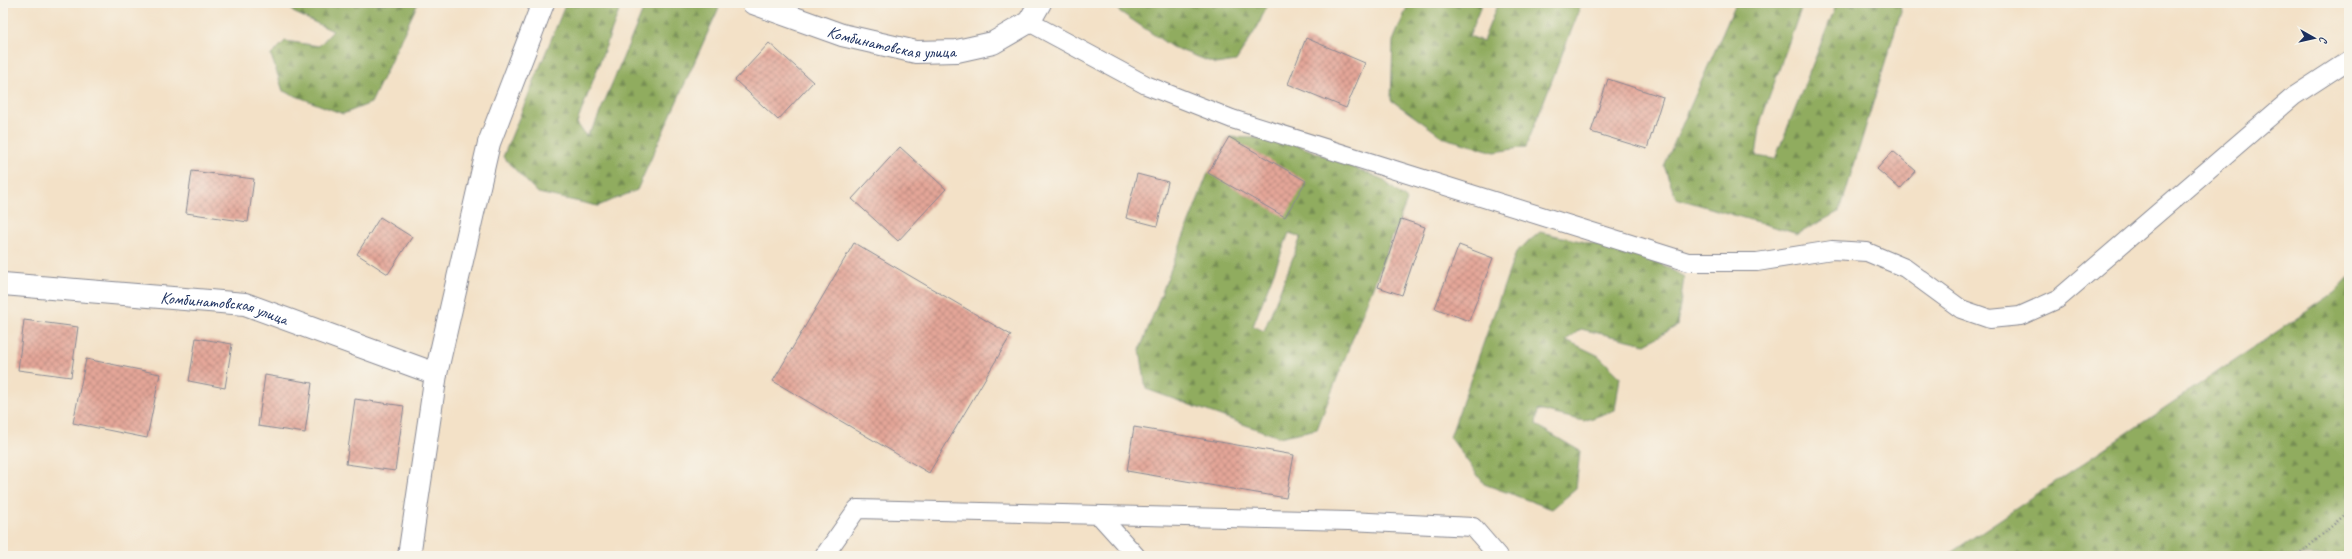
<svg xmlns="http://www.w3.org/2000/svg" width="2352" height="559" viewBox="0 0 2352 559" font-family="Caveat,sans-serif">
  <defs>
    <pattern id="forest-firs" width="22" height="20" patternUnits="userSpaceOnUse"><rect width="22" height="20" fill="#90ac5f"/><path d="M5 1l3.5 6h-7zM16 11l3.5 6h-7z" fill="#758c52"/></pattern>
    <pattern id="building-cross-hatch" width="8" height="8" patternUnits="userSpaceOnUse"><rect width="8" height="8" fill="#e4a698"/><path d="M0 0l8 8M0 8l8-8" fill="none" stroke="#b8887f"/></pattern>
  </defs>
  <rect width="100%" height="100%" fill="#f7f3e8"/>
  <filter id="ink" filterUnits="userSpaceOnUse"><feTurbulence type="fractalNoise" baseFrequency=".025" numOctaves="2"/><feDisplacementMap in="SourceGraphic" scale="8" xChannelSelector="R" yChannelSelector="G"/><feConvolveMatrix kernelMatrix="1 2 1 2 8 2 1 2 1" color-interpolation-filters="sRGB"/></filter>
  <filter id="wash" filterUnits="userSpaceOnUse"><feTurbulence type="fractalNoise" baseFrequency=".012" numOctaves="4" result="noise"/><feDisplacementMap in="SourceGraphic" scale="16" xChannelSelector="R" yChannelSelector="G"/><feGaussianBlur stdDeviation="0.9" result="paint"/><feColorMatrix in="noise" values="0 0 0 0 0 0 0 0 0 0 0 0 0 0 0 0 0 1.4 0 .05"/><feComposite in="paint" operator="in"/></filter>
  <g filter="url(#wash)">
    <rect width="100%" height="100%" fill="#f3e1c7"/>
    <g fill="url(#forest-firs)" stroke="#566e5e" fill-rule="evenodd">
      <path d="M290 3H418L371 103 343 114 283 91 271 55 285 41 319 46 333 31 293 12Z"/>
      <path d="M566 3H622L577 123 586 136 595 124 646 3H721L637 190 598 206 538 193 503 157Z"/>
      <path d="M1120 3H1268L1258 26 1236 61 1216 64 1172 47 1119 11Z"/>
      <path d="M1409 3H1482L1469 36 1483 41 1498 3H1582L1526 147 1495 152 1444 138 1391 100 1393 41Z"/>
      <path d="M1736 3H1803L1761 120 1756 156 1775 159 1837 3H1900L1901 11 1840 211 1798 234 1676 198 1664 166Z"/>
      <path d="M1229 137 1282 139 1382 179 1407 200 1317 429 1279 437 1146 389 1140 349 1208 173ZM1289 233 1301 237 1264 331 1253 326Z"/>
      <path d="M1540 232 1647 256 1684 277 1677 326 1645 344 1581 329 1566 340 1599 356 1620 377 1615 410 1584 421 1538 410 1536 425 1580 451 1576 489 1552 509 1484 484 1450 437 1516 252Z"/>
      <path d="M2349 277V556H1946L2334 293Z"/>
    </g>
    <g id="blocks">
      <g fill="url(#building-cross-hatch)">
        <path d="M1306 38 1365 63 1346 108 1288 84Z"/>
        <path d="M769 43 813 82 778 120 735 80Z"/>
        <path d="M1608 79 1663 97 1647 149 1591 132Z"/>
        <path d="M1229 137 1306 181 1285 217 1208 173Z"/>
        <path d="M900 147 946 189 898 241 852 199Z"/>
        <path d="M1893 151 1916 171 1900 189 1877 169Z"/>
        <path d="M192 171 254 179 248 222 186 213Z"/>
        <path d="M1137 174 1168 182 1157 226 1126 218Z"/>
        <path d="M380 217 412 237 388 274 357 254Z"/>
        <path d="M1401 219 1425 227 1402 295 1378 287Z"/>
        <path d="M854 243 1011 335 929 473 773 381Z"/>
        <path d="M1459 245 1493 258 1469 321 1435 308Z"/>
        <path d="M24 320 78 327 71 377 18 370Z"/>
        <path d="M196 338 232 344 225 388 189 381Z"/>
        <path d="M86 359 160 374 147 438 73 423Z"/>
        <path d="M265 375 312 383 305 433 258 426Z"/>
        <path d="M355 399 404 406 395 471 346 464Z"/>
        <path d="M1134 427 1294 455 1286 498 1127 471Z"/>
      </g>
    </g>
  </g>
  <g filter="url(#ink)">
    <use href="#blocks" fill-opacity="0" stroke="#878892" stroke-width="1"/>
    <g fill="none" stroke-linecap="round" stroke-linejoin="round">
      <g stroke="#878892" stroke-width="20">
        <g id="lane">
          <path d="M1029 22 1146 85 1232 119 1688 262H1757L1832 250 1867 252 1905 268 1961 309 1990 319 2020 316 2058 299 2294 96 2349 60"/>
          <path d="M1099 515 1136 556"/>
          <path d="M824 556 857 509 1349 521 1473 527 1498 556"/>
        </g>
      </g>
      <g stroke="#878892" stroke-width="24">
        <g id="street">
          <path id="s1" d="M753 3 842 35 916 52 957 51 993 43 1029 22 1040 3"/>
          <path id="s2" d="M3 284 245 304 436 374"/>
          <path d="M409 556 436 374 489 143 543 3"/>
        </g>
      </g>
      <path stroke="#878892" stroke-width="2.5" stroke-dasharray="1 3" stroke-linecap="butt" d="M2298 556 2349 511"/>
      <use href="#lane" stroke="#fff" stroke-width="18"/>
      <use href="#street" stroke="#fff" stroke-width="22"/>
    </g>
  </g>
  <g text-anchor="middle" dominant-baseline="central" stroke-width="3" stroke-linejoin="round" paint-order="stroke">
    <g font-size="17" fill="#1b2f5e" stroke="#f7f3e8">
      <text stroke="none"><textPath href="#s1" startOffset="145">Комбинатовская улица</textPath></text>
      <text stroke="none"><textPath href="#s2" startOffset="223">Комбинатовская улица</textPath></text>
    </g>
  </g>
  <rect width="2352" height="559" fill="none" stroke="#f7f3e8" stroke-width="16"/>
  <g transform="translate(2314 38) rotate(98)" stroke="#f7f3e8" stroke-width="3" paint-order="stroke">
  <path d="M0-3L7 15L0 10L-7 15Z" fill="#1b2f5e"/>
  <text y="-6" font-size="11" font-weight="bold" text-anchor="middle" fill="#1b2f5e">С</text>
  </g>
</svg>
